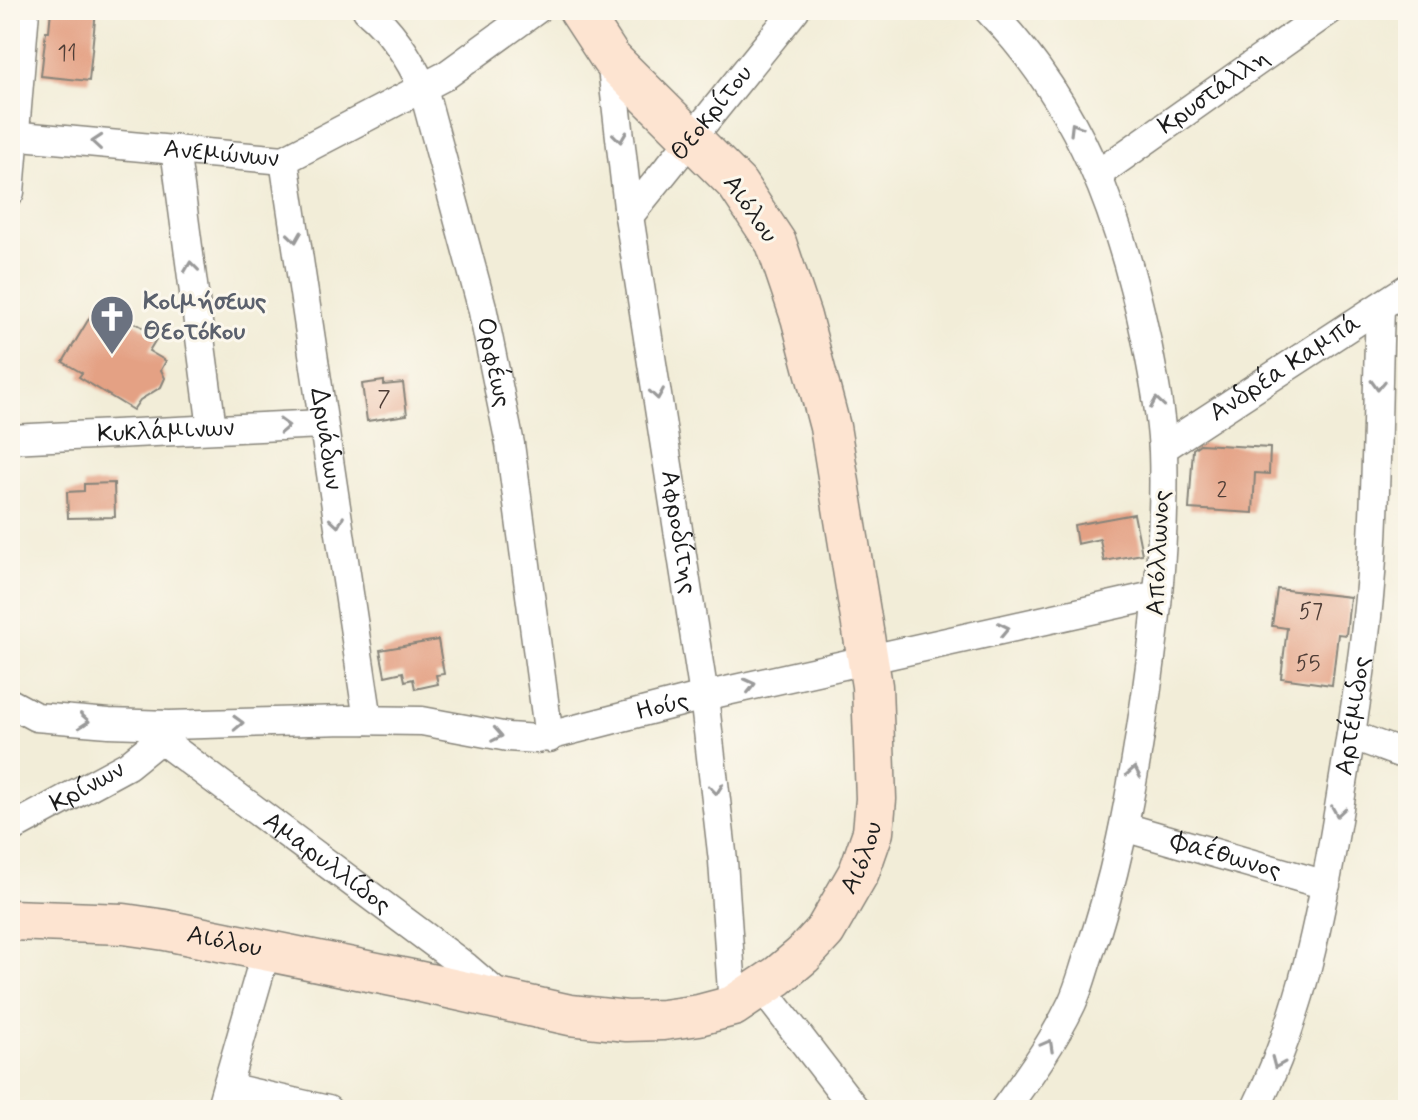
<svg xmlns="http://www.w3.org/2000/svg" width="1418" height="1120" viewBox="0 0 1418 1120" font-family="Mynerve,sans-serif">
  <rect width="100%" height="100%" fill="#fbf7ec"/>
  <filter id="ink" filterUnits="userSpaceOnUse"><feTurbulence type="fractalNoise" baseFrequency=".0125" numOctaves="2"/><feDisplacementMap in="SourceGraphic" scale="16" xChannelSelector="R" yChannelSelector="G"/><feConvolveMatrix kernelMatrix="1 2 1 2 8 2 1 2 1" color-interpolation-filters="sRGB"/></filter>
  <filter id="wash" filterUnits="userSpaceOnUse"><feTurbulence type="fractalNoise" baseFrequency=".006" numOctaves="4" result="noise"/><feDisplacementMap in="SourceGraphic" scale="32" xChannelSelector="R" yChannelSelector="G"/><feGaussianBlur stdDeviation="1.8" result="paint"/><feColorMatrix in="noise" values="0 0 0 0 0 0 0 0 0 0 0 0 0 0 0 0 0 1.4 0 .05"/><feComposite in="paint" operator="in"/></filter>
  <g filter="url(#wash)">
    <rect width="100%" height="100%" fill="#f2edd8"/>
    <g id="blocks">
      <g fill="#e4a184">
        <path d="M51 10H96L89 81 41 76 46 31H49Z"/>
        <path d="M99 302 158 336 149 351 166 361 161 370 165 378 161 387 140 400 133 410 79 377 82 373 63 362Z"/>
        <path d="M384 381V385L403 383 407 415 367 421 362 384Z"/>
        <path d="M1200 444 1270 448 1269 474 1255 473 1253 513 1189 509 1193 449Z"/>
        <path d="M114 483 115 517 68 518 67 492 84 491V484Z"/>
        <path d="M1134 514 1142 554 1104 561 1100 539 1077 544 1074 525Z"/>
        <path d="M1277 589 1350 597 1346 635 1338 634 1332 685 1281 678 1287 628 1272 626Z"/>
        <path d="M438 640 444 674 436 675 438 684 415 689 413 679 405 681 403 672 385 676 380 650Z"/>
      </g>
    </g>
  </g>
  <g filter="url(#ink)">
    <use href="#blocks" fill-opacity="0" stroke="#87847a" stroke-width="2"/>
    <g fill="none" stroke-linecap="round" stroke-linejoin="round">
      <g stroke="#87847a" stroke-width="31">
        <g id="street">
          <path id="s1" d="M367 10C391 30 410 59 423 88L482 307 510 444 549 738"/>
          <path d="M988 10C1080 104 1121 217 1147 343 1154 379 1161 415 1163 451 1166 541 1156 632 1142 722 1130 801 1115 881 1088 957 1083 972 1079 988 1072 1003 1054 1041 1029 1076 1004 1110"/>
          <path id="s2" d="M611 59 629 216 704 696 723 861 733 1006"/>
          <path id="s3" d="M10 135 284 160 445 76 536 10"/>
          <path d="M175 149 212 428"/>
          <path id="s4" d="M284 160 368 720"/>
          <path id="s5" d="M1098 174 1330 10"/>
          <path d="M10 192 25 10"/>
          <path id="s6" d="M629 216 795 10"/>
          <path id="s7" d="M10 439 322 424"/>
          <path id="s8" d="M1163 448 1408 288"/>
          <path id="s9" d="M10 703 36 717 109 723 169 725 346 720 422 721 508 737 537 739 704 696 1158 595"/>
          <path id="s10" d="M161 725 160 739 466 967 502 998"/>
          <path d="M1351 735 1408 756"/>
          <path id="s11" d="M1124 827 1326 885"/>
          <path id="s12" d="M10 829 128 765 160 739"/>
          <path d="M762 988 856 1110"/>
          <path d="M227 1087 328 1110"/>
          <path d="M220 1110 266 951"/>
          <path id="s13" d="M1255 1110C1301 1017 1321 916 1338 814 1351 734 1365 654 1371 574 1377 485 1377 396 1380 307"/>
        </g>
      </g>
      <g stroke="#87847a" stroke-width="43">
        <g id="secondary">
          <path id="s14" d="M10 920 124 924 165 930 412 980 570 1015 627 1021 663 1020 699 1015 733 1006 778 976 803 955 825 931 859 872 873 832 876 799 872 686 830 427 801 317 776 243 737 184 611 59 579 10"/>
        </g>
      </g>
      <use href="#street" stroke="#fff" stroke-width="28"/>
      <use href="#secondary" stroke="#fde4d1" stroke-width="40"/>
    </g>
    <defs><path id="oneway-chevron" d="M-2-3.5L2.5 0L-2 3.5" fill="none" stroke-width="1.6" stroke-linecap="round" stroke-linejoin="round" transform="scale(2)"/></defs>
    <g stroke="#999">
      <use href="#oneway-chevron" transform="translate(1075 128) rotate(-121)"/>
      <use href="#oneway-chevron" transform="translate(620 137) rotate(83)"/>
      <use href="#oneway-chevron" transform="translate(97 142) rotate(-175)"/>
      <use href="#oneway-chevron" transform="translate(295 237) rotate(82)"/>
      <use href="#oneway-chevron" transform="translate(191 267) rotate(-97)"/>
      <use href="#oneway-chevron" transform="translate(1378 385) rotate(92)"/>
      <use href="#oneway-chevron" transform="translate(657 394) rotate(81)"/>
      <use href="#oneway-chevron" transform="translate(1157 403) rotate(-99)"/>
      <use href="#oneway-chevron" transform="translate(284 426) rotate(-2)"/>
      <use href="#oneway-chevron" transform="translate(337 522) rotate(81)"/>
      <use href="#oneway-chevron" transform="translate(1004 629) rotate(-12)"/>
      <use href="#oneway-chevron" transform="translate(750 685) rotate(-13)"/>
      <use href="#oneway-chevron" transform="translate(84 721) rotate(5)"/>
      <use href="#oneway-chevron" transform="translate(238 723) rotate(-2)"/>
      <use href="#oneway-chevron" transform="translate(497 735) rotate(11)"/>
      <use href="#oneway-chevron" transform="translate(1134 772) rotate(-80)"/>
      <use href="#oneway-chevron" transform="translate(716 789) rotate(84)"/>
      <use href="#oneway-chevron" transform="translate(1338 811) rotate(99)"/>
      <use href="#oneway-chevron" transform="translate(1048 1045) rotate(-61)"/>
      <use href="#oneway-chevron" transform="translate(1277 1063) rotate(113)"/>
    </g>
  </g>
  <defs>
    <g id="church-pin" transform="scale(2.3)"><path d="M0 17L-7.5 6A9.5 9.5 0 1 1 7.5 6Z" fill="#6b7280" stroke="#fbf7ec"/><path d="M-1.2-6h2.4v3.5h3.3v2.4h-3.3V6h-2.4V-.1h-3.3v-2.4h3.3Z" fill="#fff"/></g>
  </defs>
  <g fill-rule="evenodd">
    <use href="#church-pin" x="112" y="317"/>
  </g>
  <g text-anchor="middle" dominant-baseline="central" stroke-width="6" stroke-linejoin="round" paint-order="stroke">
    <g font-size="22" fill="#4e3d36">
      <text x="67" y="54">11</text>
      <text x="384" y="400">7</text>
      <text x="1222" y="491">2</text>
      <text x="1311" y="612">57</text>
      <text x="1308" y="664">55</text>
    </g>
    <g font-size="26" fill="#1c1c1c" stroke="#fbf7ec">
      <text stroke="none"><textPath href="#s5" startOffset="142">Κρυστάλλη</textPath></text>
      <text stroke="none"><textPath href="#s6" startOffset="132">Θεοκρίτου</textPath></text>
      <text stroke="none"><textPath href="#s3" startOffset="212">Ανεμώνων</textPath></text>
      <text transform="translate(750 209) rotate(55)">Αιόλου</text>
      <text stroke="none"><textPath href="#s1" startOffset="380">Ορφέως</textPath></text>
      <text stroke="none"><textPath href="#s8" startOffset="146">Ανδρέα Καμπά</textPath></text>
      <text stroke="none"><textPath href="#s7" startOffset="156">Κυκλάμινων</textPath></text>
      <text stroke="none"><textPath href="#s4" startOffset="282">Δρυάδων</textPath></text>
      <text stroke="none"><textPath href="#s2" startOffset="478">Αφροδίτης</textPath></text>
      <text transform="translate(1159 553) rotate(-87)">Απόλλωνος</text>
      <text stroke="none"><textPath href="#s9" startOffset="662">Ηούς</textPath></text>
      <text stroke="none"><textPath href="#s13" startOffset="408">Αρτέμιδος</textPath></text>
      <text stroke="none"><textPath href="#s12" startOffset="88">Κρίνων</textPath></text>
      <text stroke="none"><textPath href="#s11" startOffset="106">Φαέθωνος</textPath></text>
      <text stroke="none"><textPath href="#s14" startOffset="936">Αιόλου</textPath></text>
      <text stroke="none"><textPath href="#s10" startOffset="222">Αμαρυλλίδος</textPath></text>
      <text stroke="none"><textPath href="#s14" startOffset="216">Αιόλου</textPath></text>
    </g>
    <g font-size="26" font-weight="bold" fill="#5b616d" stroke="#fbf7ec" text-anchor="start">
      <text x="143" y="302">Κοιμήσεως<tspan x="143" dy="30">Θεοτόκου</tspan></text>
    </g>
  </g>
  <rect width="1418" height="1120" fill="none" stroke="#fbf7ec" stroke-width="40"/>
</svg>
